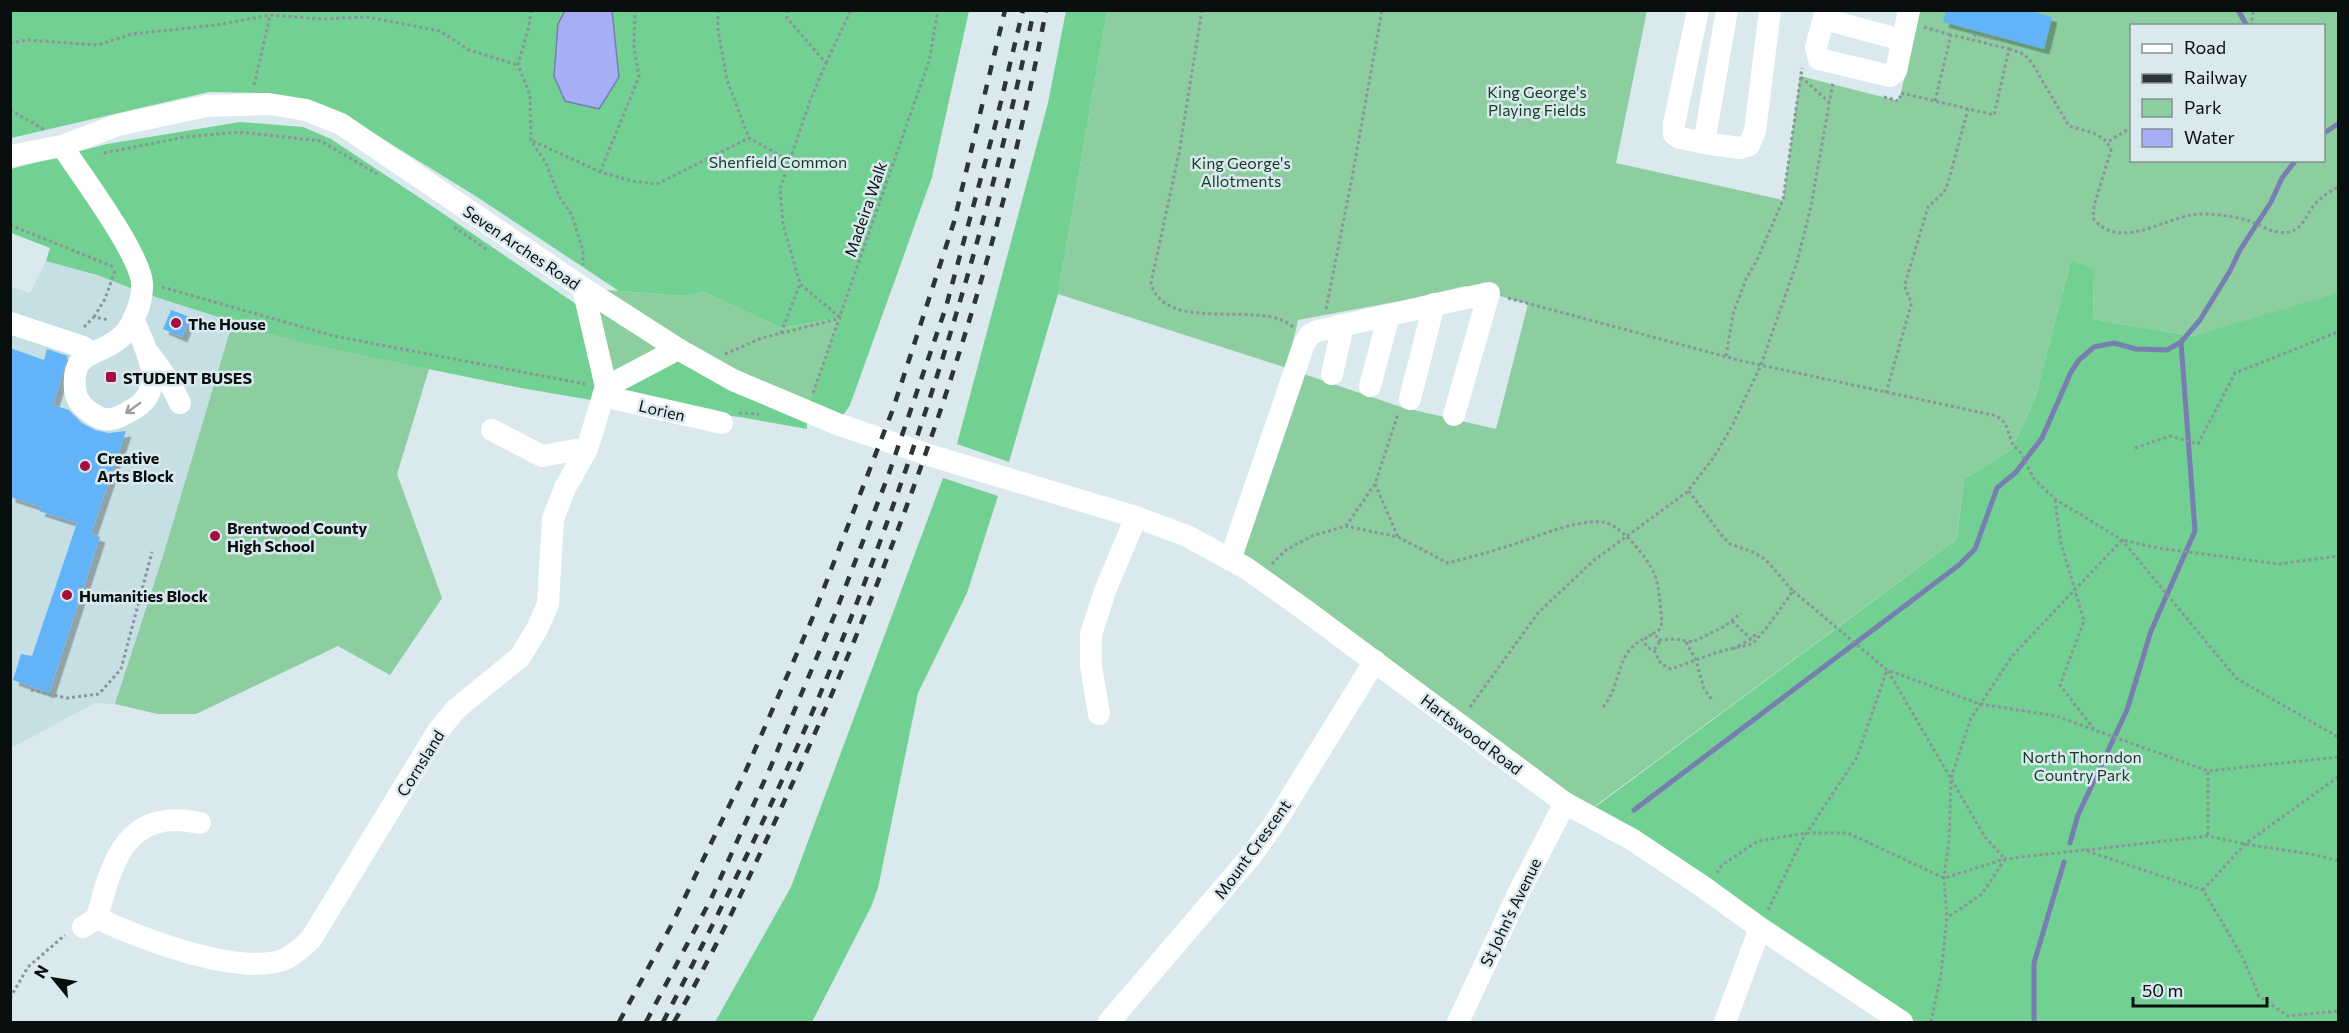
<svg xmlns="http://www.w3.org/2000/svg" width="2349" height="1033" viewBox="0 0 2349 1033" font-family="Commissioner,sans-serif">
  <defs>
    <filter id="shadow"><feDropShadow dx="5.5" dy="5.5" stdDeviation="0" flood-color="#0004"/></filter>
  </defs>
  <rect width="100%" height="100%" fill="#d9e9ee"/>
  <path fill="#c5dfe5" d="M46 261 97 275 142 293 297 342 429 369 397 474 442 598 390 675 338 646 196 714H158L115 704 95 703 11 748V287L30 293Z"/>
  <g fill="#8dcea1" fill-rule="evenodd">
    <path d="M2061 10 2338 11V295L2193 336 2093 319 2094 270 2071 260 2035 399 2011 450 1964 479 1957 539 1591 809 1230 560 1295 371 1401 407 1496 429 1528 304 1465 286 1405 300 1298 320 1287 368 1058 294 1107 11H1647L1616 163 1783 200 1800 76 1899 101 1920 11ZM2132 26H2324V160H2132Z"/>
    <path d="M583 288 681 296 704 292 781 328 841 318 806 412 606 387Z"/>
    <path d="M233 321 316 346 429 369 397 474 442 598 390 675 338 646 196 714H158L115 704 163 556Z"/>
  </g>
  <g fill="#72d092">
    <path d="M10 11H969L932 177 850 405 837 424 806 412 807 429 740 417 597 401 521 388 316 346 272 334 146 294 97 275 46 261 50 248 11 233V169L107 144 240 122 303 127 331 139 426 202 589 313 607 387 678 349 806 411 840 318 781 328 704 292 681 296 619 291 474 195 339 112 296 98 264 93 209 92 11 138Z"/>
    <path d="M1066 11H1107L1058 294 1009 462 957 444 1048 103Z"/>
    <path d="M2071 260 2094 269 2093 319 2193 336 2338 293V1022H1904L1591 810 1957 539 1964 479 2011 450 2035 399Z"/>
    <path d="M943 478 998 496 967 593 918 693 878 888 871 907 812 1022H715L791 887Z"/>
  </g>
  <path fill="#a6aff6" stroke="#777fb1" stroke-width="1.5" d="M565 11H612L619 77 599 109 565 101 554 76 558 24Z"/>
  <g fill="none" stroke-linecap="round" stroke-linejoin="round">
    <g stroke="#777fb1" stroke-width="5">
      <path d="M2238 10 2247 26"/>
      <path d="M2324 133 2338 124"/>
      <path d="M1634 810 1959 565 1975 549 1997 488 2016 472 2042 438 2071 372 2079 360 2094 347 2114 343 2136 349 2167 350 2181 342 2200 320 2230 271 2240 250 2271 202 2282 178 2296 160"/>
      <path d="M2070 843 2078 815 2127 710 2151 631 2195 531 2181 342"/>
      <path d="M2034 1022V963L2064 862"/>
    </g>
  </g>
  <g fill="#64b3f8" filter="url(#shadow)">
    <path d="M1946 10H2028L2052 17 2044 49 1943 22Z"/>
    <path d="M171 310 190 317 182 337 163 329Z"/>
    <path d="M10 348 44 360 47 349 68 356 53 405 69 410 80 422 95 430 109 433 126 431 91 534 100 537 49 693 13 680 21 654 32 656 77 523 39 511 41 507 10 497Z"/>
  </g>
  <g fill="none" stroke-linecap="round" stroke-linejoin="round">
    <g stroke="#899598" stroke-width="3" stroke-dasharray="3 3" stroke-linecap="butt">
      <path d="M531 10 529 26 518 65 530 95 531 141 546 163 559 196 572 215 583 251V265"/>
      <path d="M718 10V30L727 80 749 138 790 161"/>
      <path d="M787 10V18L826 63 810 101 780 189 783 224 800 284 841 318"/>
      <path d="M1202 10 1179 153 1151 283C1165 336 1263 298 1293 327"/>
      <path d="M2249 26 2253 17V10"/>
      <path d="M1924 27 1951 35"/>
      <path d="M10 43 27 40 98 45 132 34 216 25 270 15 322 19 367 17 440 31 469 50 518 65"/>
      <path d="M2009 49 2024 54 2032 63 2069 126C2084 131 2106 133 2111 150L2094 206 2093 218C2118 250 2160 221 2191 215 2208 212 2233 216 2250 221 2263 226 2275 235 2289 232 2305 228 2306 213 2316 203 2323 196 2331 191 2338 187"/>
      <path d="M826 63 851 10"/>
      <path d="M1801 77 1829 102"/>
      <path d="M254 85 270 16"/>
      <path d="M1884 97 1899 101 1901 93 1994 115 2009 49 1973 40 1975 34 1995 39"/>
      <path d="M1935 101 1951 35 1973 40"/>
      <path d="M10 110 45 130"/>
      <path d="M533 141 600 172 632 181 657 184 749 138"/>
      <path d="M2109 141 2132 127"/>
      <path d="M104 153 185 137 239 132 321 141 377 174"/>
      <path d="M600 172 639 77 634 47 635 10"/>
      <path d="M10 225 114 267"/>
      <path d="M454 227 486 249"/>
      <path d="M162 287 334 336 585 384"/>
      <path d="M1508 298 1742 361 1997 416 2005 423 2013 445 2021 453 2034 479 2055 499 2122 540 2236 678 2338 737"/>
      <path d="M1326 309 1352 178 1382 10"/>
      <path d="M94 317 105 299 116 268"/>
      <path d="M84 327 94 317 109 320"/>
      <path d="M781 333 800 284"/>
      <path d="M725 354 762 338 841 318"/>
      <path d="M1726 356 1733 314 1746 279 1757 260 1783 200 1802 68"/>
      <path d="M813 393 929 61 938 10"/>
      <path d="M1886 393 1911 305C1911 297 1905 293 1905 284L1928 207 1944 192 1948 183 1968 109"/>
      <path d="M739 413 759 414"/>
      <path d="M2135 448 2170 436 2198 444 2235 373 2338 332"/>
      <path d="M1375 484 1398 537"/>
      <path d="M2055 500 2061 543 2084 621 2060 685 2094 729"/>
      <path d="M1346 526 1375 484 1398 414"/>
      <path d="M1272 564 1286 550 1312 536 1346 526 1398 537 1448 563C1467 558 1486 553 1505 547 1534 539 1573 519 1603 522 1620 524 1647 557 1654 573 1660 587 1660 607 1662 623L1659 630 1649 636"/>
      <path d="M1793 591 1887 670 1980 704 2056 716 2208 771 2338 757"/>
      <path d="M1732 621 1751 639"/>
      <circle cx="1652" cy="642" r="7"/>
      <path d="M1659 640 1676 639 1693 642 1725 626 1741 613"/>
      <path d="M1686 642 1696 660 1704 689 1713 701"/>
      <path d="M1733 649 1751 639 1758 632"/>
      <path d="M1654 650 1661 664 1671 669 1718 652 1752 644 1765 630 1793 591 1766 560 1753 552 1730 544 1723 537 1688 490"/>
      <path d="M1888 671 1985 837 2005 859 1982 894 1948 917"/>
      <path d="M31 690 67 698 99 694 121 669 152 552"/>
      <path d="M1470 707 1538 613 1593 561 1687 492 1714 457 1732 426 1761 365 1797 262 1811 206 1833 82"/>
      <path d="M1603 707C1624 682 1613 653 1647 637"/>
      <path d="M2208 772V836"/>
      <path d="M2086 850 2208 836 2245 844 2316 855 2338 861"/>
      <path d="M1717 873 1722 865 1758 841 1807 833H1848L1944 878 2005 859 2084 850 2203 890 2242 956 2259 996 2288 1016 2338 1011"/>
      <path d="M2203 890 2245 844 2338 777"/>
      <path d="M1768 910 1802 840 1857 757 1887 670"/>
      <path d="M10 998 28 967 65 935"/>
      <path d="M1931 1022 1941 974 1947 918 1944 878 1949 841 1951 778 1971 718 2013 655 2122 540 2158 548 2279 564 2338 556"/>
    </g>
    <g stroke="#fff" stroke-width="22">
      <path d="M1698 10 1674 124V134L1680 138 1704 143"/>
      <path d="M1727 10 1704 143 1740 148 1749 145 1755 131 1770 10"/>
      <path d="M1826 10 1816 47 1819 59 1890 76 1896 71 1909 10"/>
      <path d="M1824 19 1902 40"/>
      <path d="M62 146C80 173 140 254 142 283 143 299 134 326 121 337 100 357 71 348 75 389 76 402 85 410 96 416 109 423 118 418 130 411 170 391 146 349 133 319"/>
      <path d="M10 156 62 146 118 125 206 106 269 104 306 110 341 124 583 288 678 349 733 380 837 424 932 456 1136 517 1187 536 1246 568 1305 610 1565 803 1633 840 1702 886 1760 928 1902 1022"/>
      <path d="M10 323 83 347 90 352"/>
      <path d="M150 355 169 381 180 403"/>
      <path d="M1332 374 1343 325"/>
      <path d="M1370 386 1389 315"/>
      <path d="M606 387 678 349"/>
      <path d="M603 396 722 423"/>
      <path d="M1410 399 1434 304"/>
      <path d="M492 430 542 456 575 450 582 451 587 449"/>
      <path d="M1230 560 1304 344 1310 335 1317 331 1489 293 1454 415"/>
      <path d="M1099 714 1091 666V634L1105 591 1136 517"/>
      <path d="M97 918C112 860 127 807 200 823"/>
      <path d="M83 927 97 918C141 939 229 972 276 962 290 959 301 948 311 939L438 731 456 709 520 657 537 629 548 604 553 519 565 488 587 449 606 387 583 288"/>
      <path d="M1109 1022 1251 856 1278 818 1375 661"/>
      <path d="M1458 1022 1521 888 1565 803"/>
      <path d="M1725 1022 1760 928"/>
    </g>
    <g stroke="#2d3436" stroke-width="4.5" stroke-dasharray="10 10" stroke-linecap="butt">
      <path d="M619 1022 673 922 743 777 812 619 893 409 954 222 1005 10"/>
      <path d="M646 1022 711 899 771 766 835 614 888 476 946 307 996 122 1023 10"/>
      <path d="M663 1022C718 916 771 809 818 699 911 477 984 246 1034 10"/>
      <path d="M674 1022C721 941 760 854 799 769 908 526 997 272 1046 10"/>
    </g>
  </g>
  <defs><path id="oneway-shaft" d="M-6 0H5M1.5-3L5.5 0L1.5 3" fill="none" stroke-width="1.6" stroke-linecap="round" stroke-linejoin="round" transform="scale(1.5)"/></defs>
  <use stroke="#9d9f9f" href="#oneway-shaft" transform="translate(133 408) rotate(144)"/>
  <g fill="#a60e40" stroke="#d9e9ee" stroke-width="2">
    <circle cx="176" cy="323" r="6"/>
    <rect x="105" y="371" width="12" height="12" rx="3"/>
    <circle cx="85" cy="466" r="6"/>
    <circle cx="215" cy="536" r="6"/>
    <circle cx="67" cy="595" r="6"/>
  </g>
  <g text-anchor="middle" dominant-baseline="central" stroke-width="5" stroke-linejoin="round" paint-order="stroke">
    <g font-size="16" fill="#133b22" stroke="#d9e9ee">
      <text x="1537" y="91">King George's<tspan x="1537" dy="18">Playing Fields</tspan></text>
      <text x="778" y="161">Shenfield Common</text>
      <text x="1241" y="162">King George's<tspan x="1241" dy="18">Allotments</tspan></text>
      <text x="2082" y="756">North Thorndon<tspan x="2082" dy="18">Country Park</tspan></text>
    </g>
    <g font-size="16" fill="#090e0f" stroke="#d9e9ee">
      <text transform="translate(865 209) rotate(-71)">Madeira Walk</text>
      <text transform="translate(522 247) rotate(34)">Seven Arches Road</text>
      <text transform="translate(662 410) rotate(13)">Lorien</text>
      <text transform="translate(1472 734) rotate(37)">Hartswood Road</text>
      <text transform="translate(420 763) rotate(-58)">Cornsland</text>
      <text transform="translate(1252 849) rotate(-54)">Mount Crescent</text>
      <text transform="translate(1510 912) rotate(-64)">St John's Avenue</text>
    </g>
    <g font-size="16" font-weight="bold" fill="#090e0f" stroke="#d9e9ee" text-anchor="start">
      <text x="188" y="323">The House</text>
      <text x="123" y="377">STUDENT BUSES</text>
      <text x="97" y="457">Creative<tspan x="97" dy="18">Arts Block</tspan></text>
      <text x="227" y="527">Brentwood County<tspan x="227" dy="18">High School</tspan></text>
      <text x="79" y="595">Humanities Block</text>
    </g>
  </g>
  <rect width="2349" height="1033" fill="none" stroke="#090e0f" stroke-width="24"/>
  <rect x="2130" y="24" width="195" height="138" fill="#d9e9ee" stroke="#869195" stroke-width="1.5"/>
  <rect x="2142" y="44" width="30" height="9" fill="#ffffff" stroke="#869195" stroke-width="1.5"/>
  <text x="2184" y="54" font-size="18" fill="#090e0f">Road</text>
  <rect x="2142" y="74" width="30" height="9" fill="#2d3436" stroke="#869195" stroke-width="1.5"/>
  <text x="2184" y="84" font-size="18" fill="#090e0f">Railway</text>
  <rect x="2142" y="99" width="30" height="18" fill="#8dcea1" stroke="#869195" stroke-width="1.5"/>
  <text x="2184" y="114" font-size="18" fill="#090e0f">Park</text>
  <rect x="2142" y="129" width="30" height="18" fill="#a6aff6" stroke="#869195" stroke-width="1.5"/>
  <text x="2184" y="144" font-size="18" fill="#090e0f">Water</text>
  <g transform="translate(54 979) rotate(300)" stroke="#d9e9ee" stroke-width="4.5" paint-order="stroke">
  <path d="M0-4.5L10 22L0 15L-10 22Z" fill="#090e0f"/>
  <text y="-9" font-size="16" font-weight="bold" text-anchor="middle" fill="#090e0f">N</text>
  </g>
  <path d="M2133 997v9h134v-9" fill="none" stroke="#090e0f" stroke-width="3"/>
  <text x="2142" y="997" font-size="18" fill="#090e0f" stroke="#d9e9ee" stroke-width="4.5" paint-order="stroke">50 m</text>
</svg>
